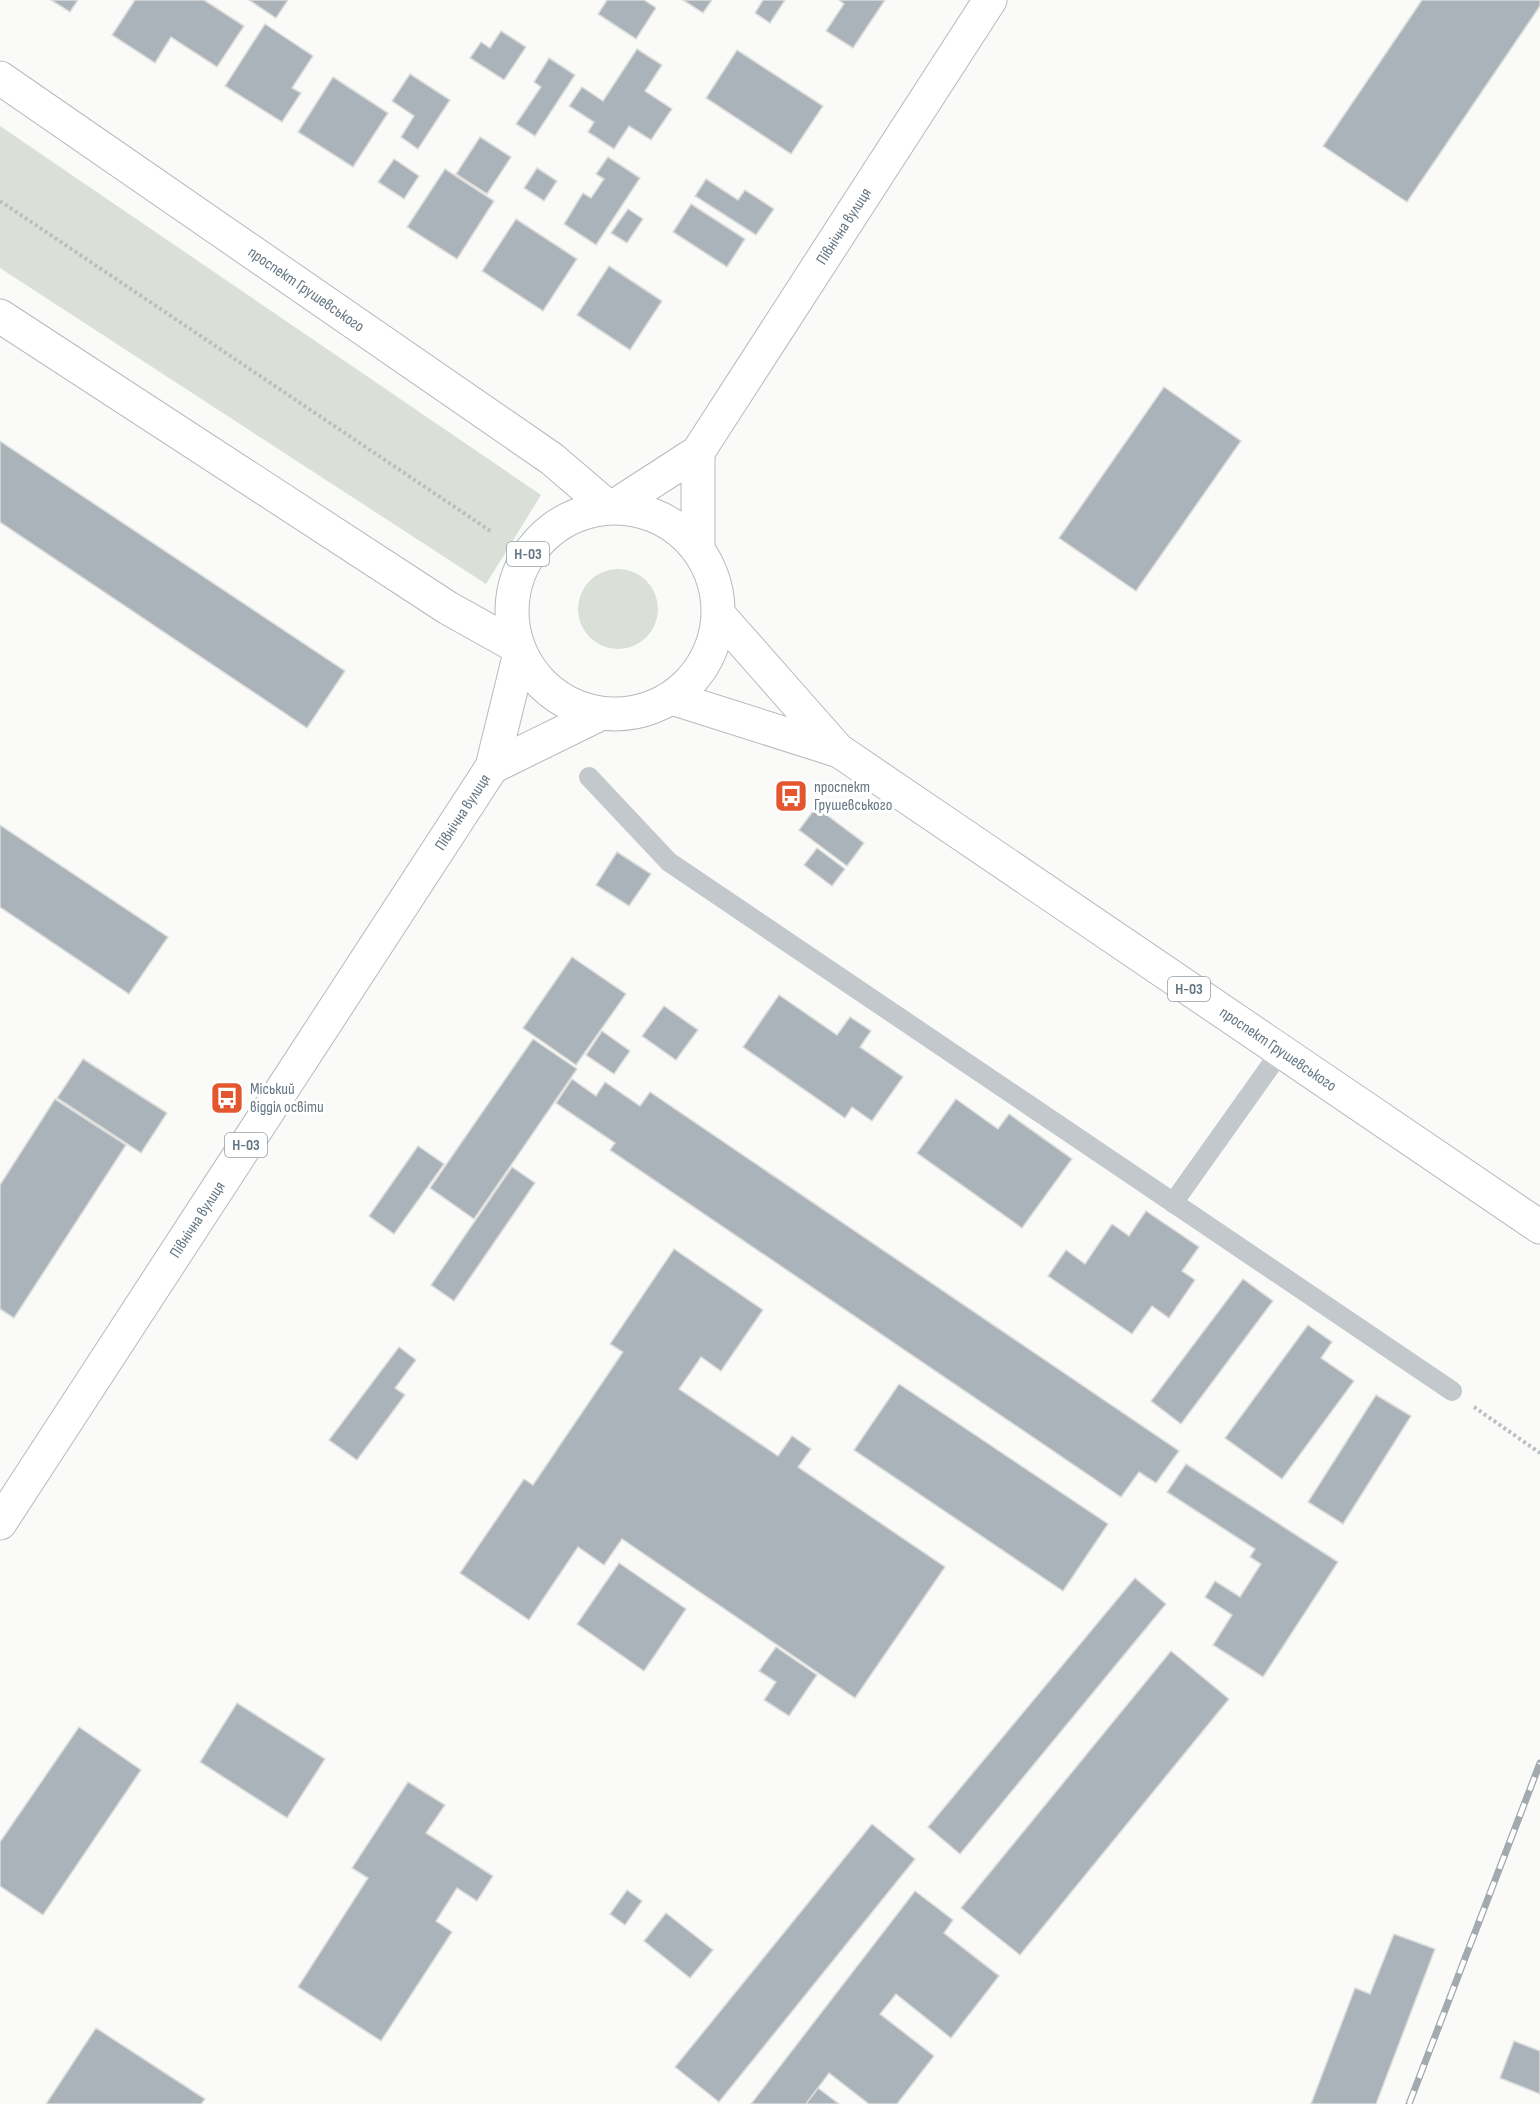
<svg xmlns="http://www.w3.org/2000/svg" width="1540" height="2104" viewBox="0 0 1540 2104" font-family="'Sofia Sans Condensed',sans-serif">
  <rect width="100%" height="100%" fill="#fafaf8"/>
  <g fill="#dadfd7">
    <path d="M0 126 541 495 486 584 0 268Z"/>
    <circle cx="618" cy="609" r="40"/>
  </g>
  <g fill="#aab3b9" stroke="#dcdcda" stroke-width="1.5">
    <path d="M51 0H78L70 12Z"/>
    <path d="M135 0H204L244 26 217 67 171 37 155 63 112 35Z"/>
    <path d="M249 0H288L276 18Z"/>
    <path d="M607 0H644L656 8 636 39 598 14Z"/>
    <path d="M683 0H712L703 13Z"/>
    <path d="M763 0H785L770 23 755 13Z"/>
    <path d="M839 0H885L853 48 826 31 844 4Z"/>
    <path d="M1422 0H1540V6L1407 202 1323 146Z"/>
    <path d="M265 24 313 56 292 88 301 93 282 122 225 86Z"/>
    <path d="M501 31 526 47 504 80 470 58 481 42 490 48Z"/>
    <path d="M637 49 662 65 645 91 672 109 651 140 629 126 614 149 588 132 594 122 569 106 582 87 603 101Z"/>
    <path d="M737 50 823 106 791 154 706 98Z"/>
    <path d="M549 58 575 75 535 136 516 124 541 87 534 82Z"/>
    <path d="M410 74 450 100 418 149 401 137 414 116 392 101Z"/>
    <path d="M333 77 388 113 353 167 298 132Z"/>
    <path d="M480 137 511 157 487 194 456 174Z"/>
    <path d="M608 157 640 178 596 245 564 224 583 193 591 198 604 179 596 174Z"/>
    <path d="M394 159 419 176 404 199 378 182Z"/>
    <path d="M537 168 557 181 544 201 524 188Z"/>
    <path d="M445 169 494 201 457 259 407 227Z"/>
    <path d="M706 179 738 200 745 190 774 209 756 235 695 196Z"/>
    <path d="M691 204 745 239 727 267 673 232Z"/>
    <path d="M628 209 643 219 627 243 611 233Z"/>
    <path d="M516 219 577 259 543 311 482 271Z"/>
    <path d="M609 266 662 301 630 350 577 315Z"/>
    <path d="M1164 387 1241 441 1136 591 1059 538Z"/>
    <path d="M0 441 345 671 307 728 0 522Z"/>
    <path d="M816 807 864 843 847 866 799 830Z"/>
    <path d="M0 825 168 937 129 994 0 907Z"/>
    <path d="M817 848 845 869 832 886 804 865Z"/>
    <path d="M617 852 651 874 629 906 596 885Z"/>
    <path d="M572 957 626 994 576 1065 523 1028Z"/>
    <path d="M779 995 837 1035 850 1017 871 1031 860 1047 903 1077 872 1121 852 1107 845 1118 743 1047Z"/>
    <path d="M664 1006 698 1030 676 1060 642 1036Z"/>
    <path d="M602 1031 630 1051 614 1074 586 1055Z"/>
    <path d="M533 1039 577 1069 474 1219 430 1188Z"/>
    <path d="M83 1059 167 1113 141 1153 57 1098Z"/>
    <path d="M572 1079 596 1096 605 1082 640 1106 650 1092 1179 1451 1156 1483 1139 1472 1121 1497 610 1150 615 1143 556 1103Z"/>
    <path d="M55 1099 126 1145 14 1318 0 1309V1185Z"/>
    <path d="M956 1099 998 1129 1009 1114 1072 1159 1022 1228 917 1153Z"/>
    <path d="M418 1146 444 1164 394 1234 369 1216Z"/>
    <path d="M512 1167 535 1183 454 1301 431 1285Z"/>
    <path d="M1146 1211 1199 1247 1182 1271 1195 1280 1169 1318 1152 1306 1132 1334 1048 1276 1066 1250 1085 1264 1112 1224 1129 1236Z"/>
    <path d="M674 1249 763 1310 721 1371 701 1357 679 1389 778 1456 792 1436 811 1449 798 1467 945 1567 855 1698 622 1539 604 1565 578 1547 529 1620 460 1573 524 1479 533 1485 623 1352 610 1344Z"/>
    <path d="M1243 1279 1273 1301 1181 1424 1151 1401Z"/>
    <path d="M1308 1325 1332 1342 1321 1358 1354 1381 1282 1479 1225 1438Z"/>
    <path d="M399 1347 416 1360 395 1388 405 1395 357 1460 329 1440Z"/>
    <path d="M899 1384 1108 1524 1063 1591 854 1450Z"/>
    <path d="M1376 1395 1411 1416 1343 1524 1308 1502Z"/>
    <path d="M1186 1464 1338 1562 1263 1677 1213 1645 1232 1615 1205 1597 1215 1581 1240 1597 1261 1564 1250 1557 1255 1549 1167 1492Z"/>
    <path d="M619 1563 686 1609 644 1671 577 1624Z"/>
    <path d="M1135 1578 1166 1604 960 1854 928 1827Z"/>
    <path d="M776 1647 817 1675 789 1716 764 1700 776 1682 759 1671Z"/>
    <path d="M1171 1651 1229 1699 1020 1955 961 1908Z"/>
    <path d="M237 1703 325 1759 287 1818 200 1762Z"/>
    <path d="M79 1727 141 1770 43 1915 0 1886V1842Z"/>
    <path d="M408 1782 445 1805 426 1833 493 1876 477 1901 457 1888 436 1921 452 1932 381 2041 298 1987 368 1878 352 1868Z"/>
    <path d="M872 1824 915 1859 719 2102 675 2067Z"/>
    <path d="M627 1890 642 1901 625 1925 610 1914Z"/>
    <path d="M915 1891 953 1920 944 1933 999 1976 951 2038 896 1994 880 2014 934 2056 897 2104H869L829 2073 806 2104H751Z"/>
    <path d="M666 1913 713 1950 690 1978 644 1941Z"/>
    <path d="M1394 1934 1435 1949 1376 2104H1311L1355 1988 1370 1994Z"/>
    <path d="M96 2028 205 2099 201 2104H46Z"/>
    <path d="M1514 2041 1540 2051V2094L1500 2078Z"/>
    <path d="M818 2088 839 2104H806Z"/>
  </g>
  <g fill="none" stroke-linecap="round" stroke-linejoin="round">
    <g stroke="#b3babf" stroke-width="35">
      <g id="secondary">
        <path id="s1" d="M0 78 552 459 608 507"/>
        <path d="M0 316 448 608 516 646"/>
        <path d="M698 452V547"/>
        <path id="s2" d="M613 507 698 452 990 0"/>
      </g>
    </g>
    <g stroke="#b5babe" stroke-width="35">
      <g id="primary">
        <circle cx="615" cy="611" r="103"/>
        <path id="s3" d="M719 615 838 750 1540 1227"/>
        <path d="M672 698 836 750"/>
        <path d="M492 767 600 714"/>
        <path id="s4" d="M0 1523 492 767 520 653"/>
      </g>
    </g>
    <g stroke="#bbbfc2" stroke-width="4" stroke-dasharray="3 3" stroke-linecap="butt">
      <path d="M0 201 492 532"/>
      <path d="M1474 1407 1540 1453"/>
    </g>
    <g stroke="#c3c8cc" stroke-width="20">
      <path d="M589 777 669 862 1452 1391"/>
      <path d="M1173 1203 1281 1051"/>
    </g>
    <use href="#secondary" stroke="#fff" stroke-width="33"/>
    <use href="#primary" stroke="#fff" stroke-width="33"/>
    <g stroke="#a2aab0" stroke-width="7">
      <path id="rail" d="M1409 2104 1540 1763"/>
    </g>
    <use href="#rail" stroke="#fff" stroke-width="4.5" stroke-dasharray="14" stroke-linecap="butt"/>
  </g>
  <defs>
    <g id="bus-square" transform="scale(1.725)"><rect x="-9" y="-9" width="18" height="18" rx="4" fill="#e4572e" stroke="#fff"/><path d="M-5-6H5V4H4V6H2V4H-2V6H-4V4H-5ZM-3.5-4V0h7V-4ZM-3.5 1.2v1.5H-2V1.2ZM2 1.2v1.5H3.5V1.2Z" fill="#fff"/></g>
  </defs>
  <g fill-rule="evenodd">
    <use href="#bus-square" x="791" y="796"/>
    <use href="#bus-square" x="227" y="1098"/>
  </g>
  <g text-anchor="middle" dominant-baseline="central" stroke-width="6" stroke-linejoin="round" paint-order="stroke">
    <g fill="#fff" stroke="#939fa8" stroke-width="1.5">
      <rect x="507" y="542" width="42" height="24" rx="4.5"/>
      <rect x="1168" y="977" width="42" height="24" rx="4.5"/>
      <rect x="225" y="1133" width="42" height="24" rx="4.5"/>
    </g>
    <g font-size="15" font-weight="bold" fill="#657683">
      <text x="528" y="554">Н-03</text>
      <text x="1189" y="989">Н-03</text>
      <text x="246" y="1145">Н-03</text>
    </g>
    <g font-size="16" fill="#657683" stroke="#fff">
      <text stroke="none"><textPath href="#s2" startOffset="370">Північна вулиця</textPath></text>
      <text stroke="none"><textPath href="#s1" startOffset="372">проспект Грушевського</textPath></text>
      <text stroke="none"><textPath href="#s4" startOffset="848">Північна вулиця</textPath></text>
      <text stroke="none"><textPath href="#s3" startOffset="712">проспект Грушевського</textPath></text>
      <text stroke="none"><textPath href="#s4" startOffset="362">Північна вулиця</textPath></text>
    </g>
    <g font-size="16" fill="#657683" stroke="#fff" text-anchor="start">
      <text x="814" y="787">проспект<tspan x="814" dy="18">Грушевського</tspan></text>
      <text x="250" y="1089">Міський<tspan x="250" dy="18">відділ освіти</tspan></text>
    </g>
  </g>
</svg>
